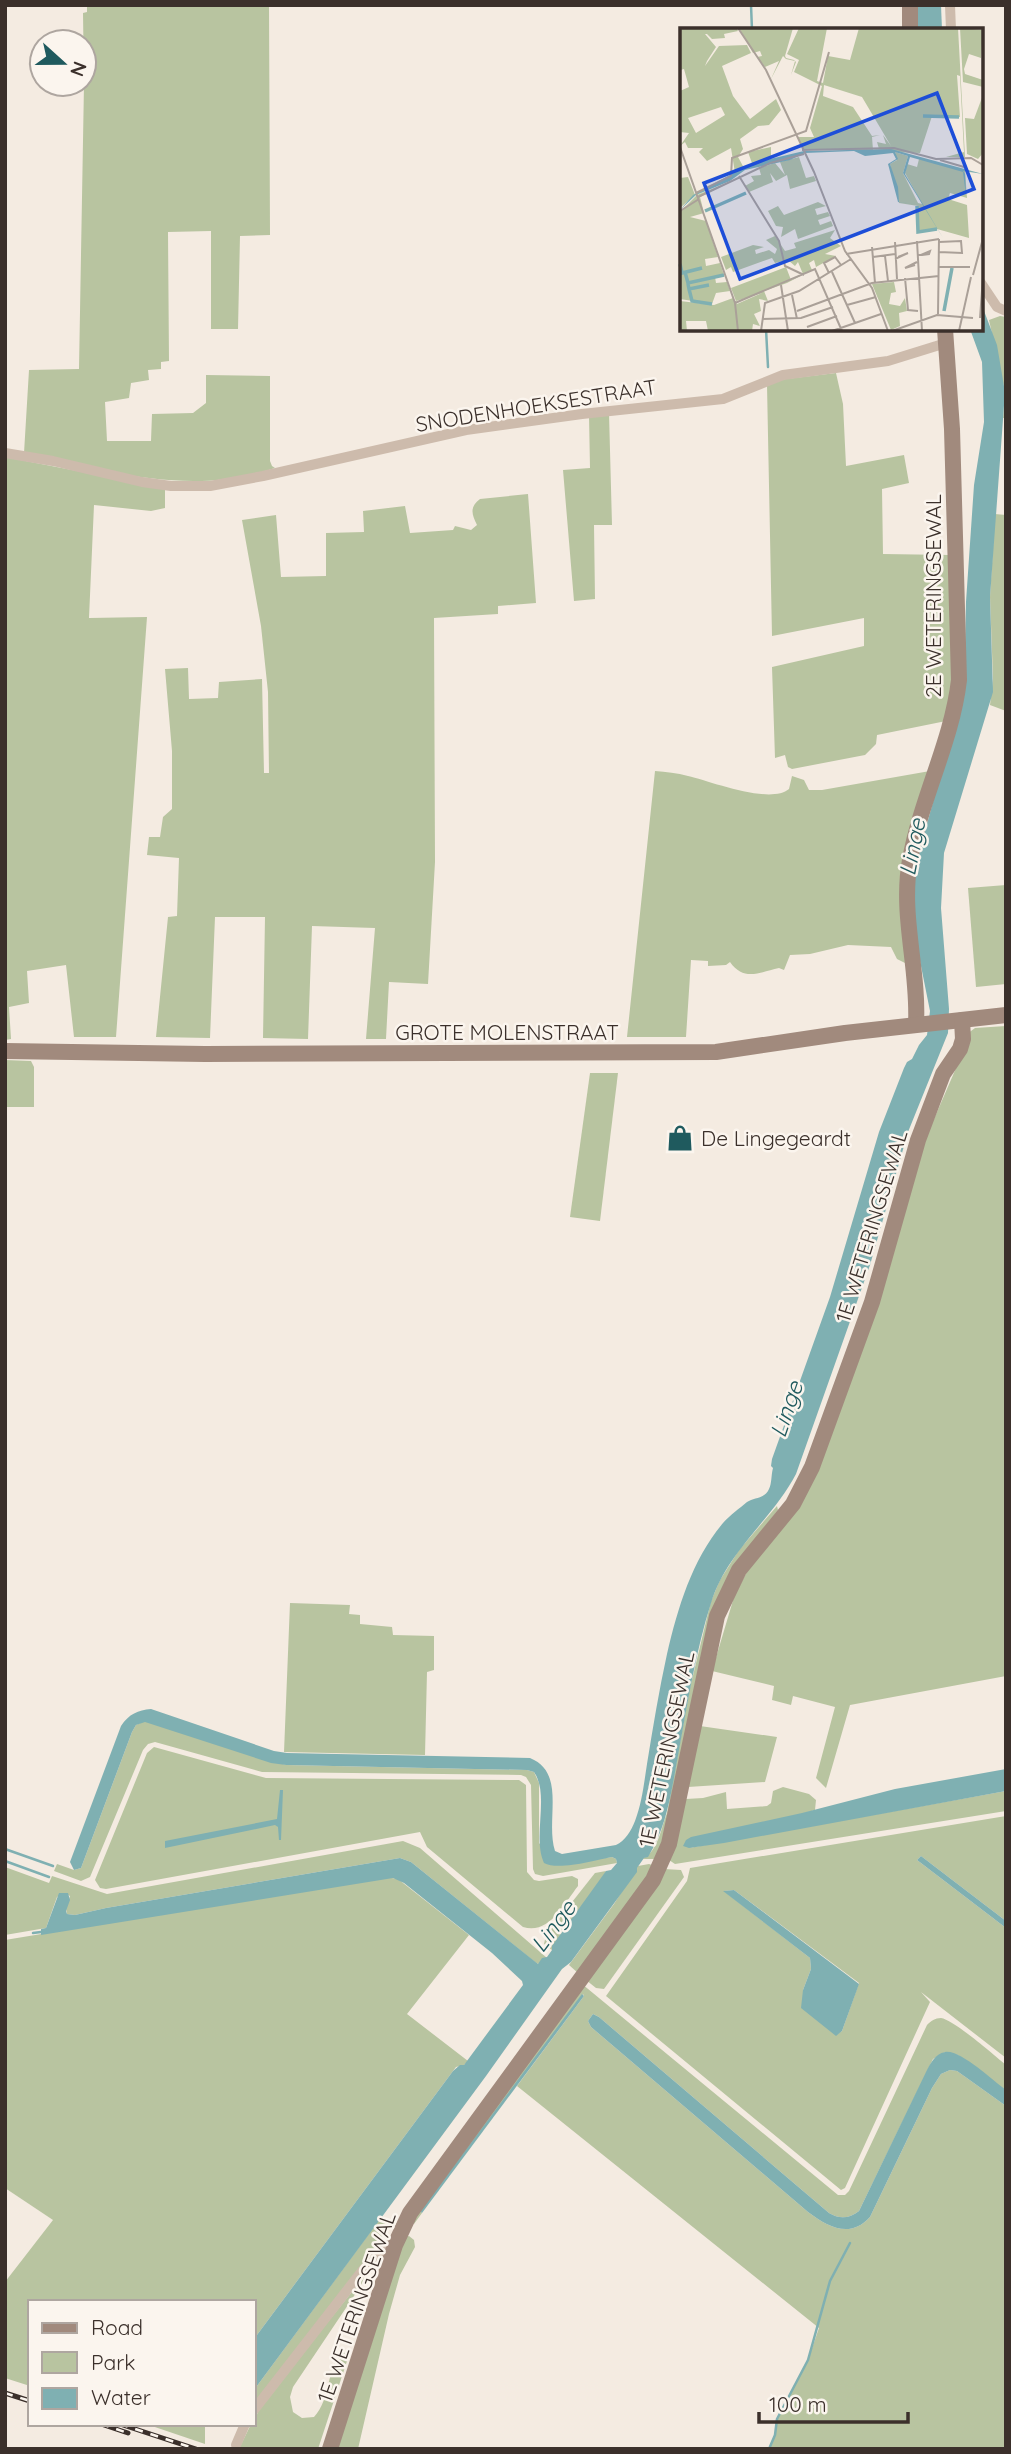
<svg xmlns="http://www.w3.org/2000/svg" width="1011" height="2454" viewBox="0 0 1011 2454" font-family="Quicksand,sans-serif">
  <rect width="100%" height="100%" fill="#f4ebe1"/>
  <g fill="#b8c4a0" fill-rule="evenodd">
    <path d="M87 5H269L270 235 240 236 238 329H211V231L168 232 169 361 161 362V369L148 370 149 380 131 383 129 398 105 402 107 441H151L152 414 193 413 206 403V375L270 376V461L272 466 275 468C192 497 106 471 24 453L29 370 79 369 84 84 83 13 87 12Z"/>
    <path d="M1000 316 1006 317V418H1003L1005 392 989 320Z"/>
    <path d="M836 373 843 404 846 466 904 455 909 483 882 489 883 554 950 555 954 665 946 721 877 735 876 744 865 755 792 769 788 767 785 755 775 758 772 667 864 646V618L772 636 767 385 778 380Z"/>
    <path d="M609 413 612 525H594L595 599 574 601 563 470 590 468 589 415Z"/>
    <path d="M5 457 165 488V508L151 511 94 505 89 618 147 617 116 1037H74L66 965 27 971 29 1003 9 1007 11 1039 5 1040Z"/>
    <path d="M528 494 536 603 498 606V614L434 618 435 862 428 984 389 982 386 1039H366L375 928 312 926 308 1039 263 1038 265 917H215L210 1038 156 1037 168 917 177 916 179 858 147 855 149 837H160L163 817 172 809V751L165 669 188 668 189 699 218 698 219 682 262 679 264 773H269L268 692 261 626 242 520 276 515 281 577 326 576V533L364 532 363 511 405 506 410 533 453 530 455 526 471 530 477 525C472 515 469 507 480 499Z"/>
    <path d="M995 514 1006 515V711L990 705 993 679 990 597Z"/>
    <path d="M655 771C666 772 677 773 688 776 710 781 770 805 789 789L792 776 804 780 809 790H822L930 771 907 964 897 959 891 947 848 945 810 954 790 955 784 970 779 968C760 972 744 982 730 962L726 965 708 966V961L691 960 686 1037H627Z"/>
    <path d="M1006 885V984L976 987 968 888Z"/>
    <path d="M1006 1026V1676L850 1705 826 1788 816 1778 835 1707 793 1696 791 1705 772 1700 774 1686 712 1671 734 1597 754 1558 801 1500 918 1156 966 1045 967 1034 975 1028Z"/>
    <path d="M5 1060 31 1061 34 1067V1107H5Z"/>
    <path d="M590 1073H618L600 1221 570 1217Z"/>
    <path d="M777 1506 778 1510 741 1557 658 1859H642C658 1852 661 1828 667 1813L690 1688 711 1601 720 1580 739 1550Z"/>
    <path d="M290 1603 350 1605 349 1614 360 1615V1624L392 1627 393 1635 434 1636V1670L427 1672 425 1755 284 1752Z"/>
    <path d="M142 1722H150L286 1765 527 1770 534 1772 539 1783V1843L559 1865 612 1857 616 1859 617 1863 543 1876 535 1874 533 1869 531 1785 526 1777 521 1775 262 1772 155 1742 148 1744 143 1750 90 1877 81 1881 54 1871 57 1864 74 1870 81 1868 132 1732 136 1725Z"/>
    <path d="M700 1726 777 1737 765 1782 688 1787Z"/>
    <path d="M154 1747 266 1778 519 1780 526 1785 527 1872 534 1880 539 1881 572 1876 578 1879V1886C564 1904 549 1935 523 1927L427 1847 420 1832 106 1889 100 1888 95 1880 147 1753Z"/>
    <path d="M783 1787 809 1794 816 1800 815 1810 689 1848 1006 1791V1811L675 1864 669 1860 686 1799 703 1798 726 1792 727 1809 767 1806 771 1803 773 1791Z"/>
    <path d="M1006 1816V1921L921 1856 917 1860 1006 1928V2058L921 1992 930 2002 845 2188 841 2190 606 1996 687 1881 690 1868ZM734 1890 859 1983 842 2031 836 2035 803 1990 811 1969 810 1958 724 1891Z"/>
    <path d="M403 1841 420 1848 547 1958 538 1964 535 1962 411 1862 400 1858 106 1908 75 1915 67 1914 66 1909 70 1896 64 1893 57 1897 46 1928 5 1935V1867L49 1883 52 1876 107 1894Z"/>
    <path d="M649 1864 655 1866 578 1973 569 1965 614 1904 638 1866Z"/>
    <path d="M664 1869 681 1870 684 1877 604 1989 596 1988 586 1980Z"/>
    <path d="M606 1871 604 1875 552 1950 544 1944 546 1935 595 1873Z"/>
    <path d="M386 1877 398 1879 469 1935 407 2014 468 2061 464 2065 456 2067 453 2071 254 2339V2302H30V2386L5 2378V2282L53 2220 5 2188V1940Z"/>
    <path d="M582 1984 838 2195H845L849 2191 927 2025C931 2021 935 2018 941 2018 954 2020 994 2055 1006 2065V2091L958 2055 945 2052 933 2059 859 2211C849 2219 839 2219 829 2213L599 2017 593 2014 588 2021 591 2027 808 2212C828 2227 850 2239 870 2217L932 2088 941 2074 950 2070 957 2071 1006 2106V2449H769L775 2435 777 2419 808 2360 819 2328 517 2086 584 1996 583 1994 421 2211 422 2213 414 2224 413 2217 420 2203Z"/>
    <path d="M382 2216 389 2221 379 2243 254 2404V2390Z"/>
    <path d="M409 2236 414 2240 415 2247 400 2275 389 2314 358 2449H336L405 2237Z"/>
    <path d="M367 2273 360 2287 293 2387 290 2397 293 2412 302 2418 314 2417C331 2399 326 2369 342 2352L345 2353 347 2361 318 2449H239L251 2424H254L259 2408Z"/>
    <path d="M146 2424H205V2444Z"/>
  </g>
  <g fill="#7fb0b2">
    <path d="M917 5H941L942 30H918Z"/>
    <path d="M981 303 997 345 1005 392 990 597 993 692 944 853 941 908 949 1009 948 1033 908 1132 870 1265 796 1474C772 1520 727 1551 711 1603 696 1650 688 1701 679 1750 672 1787 668 1825 648 1857L644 1858 637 1868V1872L571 1962 562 1969 486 2076 254 2390V2339L453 2071 460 2065H464L523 1985 522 1981 492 1953 404 1883 393 1878 41 1935V1929L46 1928 59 1893H68L70 1900 66 1911 67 1914 75 1915 106 1908 400 1858 411 1862 538 1964 542 1958 547 1957 552 1950V1946L606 1871 611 1870 617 1863 616 1859 612 1857C596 1860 558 1871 544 1863 532 1837 550 1795 534 1772L527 1770 286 1765 271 1763 145 1722 136 1725 132 1732 81 1868 74 1870 70 1862 121 1726C129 1714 138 1710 151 1709L274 1751 287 1753 530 1758C567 1773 545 1820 555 1851L562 1854 616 1845C625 1841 631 1831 635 1821 642 1803 644 1783 647 1764 653 1727 659 1690 667 1654 678 1607 692 1560 723 1523 731 1514 739 1509 747 1502 754 1497 765 1499 769 1489 772 1483 771 1475 773 1468L771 1466 772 1459 830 1297 879 1132 904 1068 907 1062 912 1059 919 1045 927 1035 930 1011 913 926 915 867 964 690 966 602 974 485 984 422 982 362 970 329H981Z"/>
    <path d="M1006 1769V1791L724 1843 689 1848 683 1846 686 1840 691 1837 802 1813 895 1789Z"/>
    <path d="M280 1790H283L281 1840H279L278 1827 275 1825 165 1848V1841L277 1819Z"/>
    <path d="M921 1856 1006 1921V1928L917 1860Z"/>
    <path d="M734 1890 859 1984 842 2031 836 2036 801 2008 803 1990 811 1969 810 1958 723 1891Z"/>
    <path d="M582 1994 584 1996 422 2213 420 2211Z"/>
    <path d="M593 2014 599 2017 829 2213C839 2219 849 2219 859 2211L926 2072C930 2064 935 2054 945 2052 960 2049 993 2081 1006 2090V2106L957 2071 950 2070 941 2074 932 2088 870 2217C850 2239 828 2227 808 2212L591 2027 588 2021Z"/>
  </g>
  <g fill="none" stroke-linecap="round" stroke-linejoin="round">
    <g stroke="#7fb0b2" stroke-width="2.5">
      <path d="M751 5 752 30"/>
      <path d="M766 329 768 367"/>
      <path d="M5 1849 53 1866"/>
      <path d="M5 1861 49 1877"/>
      <path d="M33 1933 41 1932"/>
      <path d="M769 2449 775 2435 777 2419 808 2360 830 2281 850 2243"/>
    </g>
    <g stroke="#cdbbac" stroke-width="10">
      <path d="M950 5 951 30"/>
      <path d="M981 283 997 307 1006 311"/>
      <path d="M5 453 53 461 142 482 171 486H210L263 476 466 430 582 414 723 399 783 375 888 361 946 343"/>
      <path d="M254 2410 362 2271 388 2244 395 2245"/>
      <path d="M236 2445 245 2424"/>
    </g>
    <g stroke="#a18a7d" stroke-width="16">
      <path d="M910 5V30"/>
      <path d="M916 1024C919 969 900 915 910 860 921 798 952 741 959 680L952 429 945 329"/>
      <path d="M5 1051 205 1054 716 1052 845 1033 1006 1015"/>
      <path d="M330 2449 395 2245 410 2213 653 1880 669 1844 717 1616 739 1570 793 1504 812 1467 872 1302 918 1140 943 1074 960 1049 963 1039 962 1020"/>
    </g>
    <g stroke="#3b302b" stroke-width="5">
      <g id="rail">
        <path d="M5 2393 30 2401"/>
        <path d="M101 2424 128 2433"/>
        <path d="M120 2424 196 2449"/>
      </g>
    </g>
    <use href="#rail" stroke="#fbf5ee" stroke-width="2.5" stroke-dasharray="8" stroke-linecap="butt"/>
  </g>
  <defs>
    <g id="shop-bare" transform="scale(2.1)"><path d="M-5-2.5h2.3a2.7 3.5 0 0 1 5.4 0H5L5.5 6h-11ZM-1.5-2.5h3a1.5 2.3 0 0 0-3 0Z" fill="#1f5a5e" stroke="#fbf5ee" stroke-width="2.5" paint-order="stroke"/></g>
  </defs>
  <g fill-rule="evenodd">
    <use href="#shop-bare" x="680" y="1138"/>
  </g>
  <g text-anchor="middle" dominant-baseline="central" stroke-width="5" stroke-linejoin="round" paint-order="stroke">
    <g font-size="21" fill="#3b302b" stroke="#fbf5ee">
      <text transform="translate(536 405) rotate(-9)">SNODENHOEKSESTRAAT</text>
      <text transform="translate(933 596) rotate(-90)">2E WETERINGSEWAL</text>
      <text x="507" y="1032">GROTE MOLENSTRAAT</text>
      <text transform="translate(871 1226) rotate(-73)">1E WETERINGSEWAL</text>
      <text transform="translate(666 1749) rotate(-78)">1E WETERINGSEWAL</text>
      <text transform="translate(356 2307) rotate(-71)">1E WETERINGSEWAL</text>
    </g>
    <g font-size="21" fill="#3b302b" stroke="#fbf5ee" text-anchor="start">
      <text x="701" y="1138">De Lingegeardt</text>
    </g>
    <g font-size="23" font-style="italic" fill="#1f5a5e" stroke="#fbf5ee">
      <text transform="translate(912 847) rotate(-79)">Linge</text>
      <text transform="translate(786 1409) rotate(-71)">Linge</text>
      <text transform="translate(553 1926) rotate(-53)">Linge</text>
    </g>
  </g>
  <g transform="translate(680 28)">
    <rect width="303" height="303" fill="#f4ebe1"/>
    <path d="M0 0H56L58 3 44 6 45 10 32 11 27 6H25L36 19 27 33 25 38 39 18 67 17 71 25 42 38 53 68 70 91 96 71 101 82 89 97 78 98 60 111 63 121 58 129 64 140 55 145 51 120 27 133 19 124 23 120H8L5 114 0 118 9 105 0 104V63L9 59 4 41 0 42ZM41 79 45 87 16 105 8 90ZM59 0H113L105 28 106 30 114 32 116 34 111 47 115 33 106 31 103 28 91 51 99 33 85 39 77 29 82 28 80 23 73 25ZM119 0H147L137 53 143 55 148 28 170 32 179 0H278L285 129H266L284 124 280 48 277 47 280 89 252 88 240 125 123 121 118 109H134L130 100 142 58 114 44 119 32 107 26ZM144 57 182 69 211 118 203 107 206 116 197 114 199 121H204L181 123 193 122 192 109 200 107 192 108 173 79 143 68ZM280 0 303 2 301 30 289 26 284 41 285 46 303 52V59L283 54 285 90 294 91 303 67V125L298 131 287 126ZM91 119V131L73 138 68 124ZM215 124 228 128 223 145 238 175 242 176 225 145 227 136 237 139 239 131 285 142 287 170 270 165 268 171 287 177 289 210 257 201 238 203V178L219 175 210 136 217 132ZM119 129 126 150 134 148 136 153 110 161 107 147 96 153 90 145 93 154 69 164 65 158 74 153 71 148 81 147 79 140 95 135 105 147 100 134ZM8 149 15 167 0 180V150ZM59 150 20 169 24 185 10 189 26 193 38 229 25 231 26 238 40 235 44 247 35 249 36 255 47 254 50 263 36 265 32 276 0 271V184L17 167ZM138 174 146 178 135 181 137 187 148 184 150 188 138 192 140 197 151 193 153 198 118 211 115 201 101 209 103 199 96 198 88 183 98 178 104 187ZM155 202 150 210 161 218 145 226 156 228 136 239 134 232 129 235 132 242 107 255 84 263 88 273 79 271 81 283 74 286 80 298 73 296 72 303H28L26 293H6L7 303H0V273L34 277 53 270 57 276 82 265 56 273 51 260 106 239 111 252 123 246 118 234 115 238 108 232 95 235 92 230 53 244 51 239 46 242 41 229 73 217 84 219 75 222 76 226 89 222 95 226 97 221 86 212 95 208 105 223 116 220 114 215ZM214 254 216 264 211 265 209 276 220 278 225 270 227 283 219 285 220 298 211 302 192 256Z" fill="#b8c4a0" fill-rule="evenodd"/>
    <path d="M211 121 303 146 283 143 285 146 286 168 283 144 230 129 225 146 263 210 223 145 228 128 215 124 218 131 210 136 218 159 219 174 235 176 218 174 208 136 216 131 213 125 185 128 174 123 125 125 110 132 65 142 50 153 16 167 0 182 13 167 61 141 90 131 124 123Z" fill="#7fb0b2"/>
    <path fill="none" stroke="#7fb0b2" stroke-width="3.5" d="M243 88 279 89M237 178 238 204 257 201M25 183 66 165M0 236 2 245 22 240M5 244 8 255 44 247M8 256 9 261 29 257M9 261 12 273 32 276M264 283 272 240"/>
    <path fill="none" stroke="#aaa098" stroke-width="2" d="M58 0 86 42 134 144 165 223 192 260 208 303M0 119 55 275 58 303M122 122 214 120 256 131 291 130 303 137M260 132 284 139M59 148 99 213 105 238 124 247M16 165 51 148 52 130 126 103 149 24M18 169 90 135 124 126M0 183 19 171M237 213 242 303M215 214 217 251M259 214 281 213 282 225 259 224M192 219 195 255M166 226 259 211M237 227H242L249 226 250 223 241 227M205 228 208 253M193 229 215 226M215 231 228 225 218 229M235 237 225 240 237 234M259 239H290M152 244 175 295M149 245 144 235 155 229 161 237M293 247 302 214 303 150M225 250 228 282 238 283M101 257 108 303M112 267 117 291M55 275 135 241 162 303M167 277 196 269M117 283 192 255 259 248M258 286 259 211M300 290 303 249M82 291 121 290 153 279M127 299 157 288M81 303 85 275 119 263 171 231M152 303 201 286M212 303 257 287 293 290M279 303 291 249"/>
    <path fill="#1d4ed8" fill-opacity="0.15" stroke="#1d4ed8" stroke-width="3.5" d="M257 65 294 161 60 251 24 155Z"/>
    <rect width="303" height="303" fill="none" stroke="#3b302b" stroke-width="3.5"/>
  </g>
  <rect width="1011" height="2454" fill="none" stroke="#3b302b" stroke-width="14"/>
  <rect x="28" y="2300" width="228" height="126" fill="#fbf5ee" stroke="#aea6a0" stroke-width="2"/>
  <rect x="42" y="2323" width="35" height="10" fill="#a18a7d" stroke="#aea6a0" stroke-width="2"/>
  <text x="91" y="2335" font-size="21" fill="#3b302b">Road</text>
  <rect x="42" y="2352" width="35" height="21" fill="#b8c4a0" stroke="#aea6a0" stroke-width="2"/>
  <text x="91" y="2370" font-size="21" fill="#3b302b">Park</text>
  <rect x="42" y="2388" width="35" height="21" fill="#7fb0b2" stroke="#aea6a0" stroke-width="2"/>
  <text x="91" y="2405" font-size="21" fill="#3b302b">Water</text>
  <g transform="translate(63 63) rotate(111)"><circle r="33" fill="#fbf5ee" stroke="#aea6a0" stroke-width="2"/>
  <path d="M0-5L12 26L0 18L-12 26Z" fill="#1f5a5e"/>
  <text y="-10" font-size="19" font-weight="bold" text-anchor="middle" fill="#3b302b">N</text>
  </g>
  <path d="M759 2412v10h149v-10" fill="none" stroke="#3b302b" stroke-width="3.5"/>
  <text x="769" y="2412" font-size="21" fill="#3b302b" stroke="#fbf5ee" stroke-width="5" paint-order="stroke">100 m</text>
</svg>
